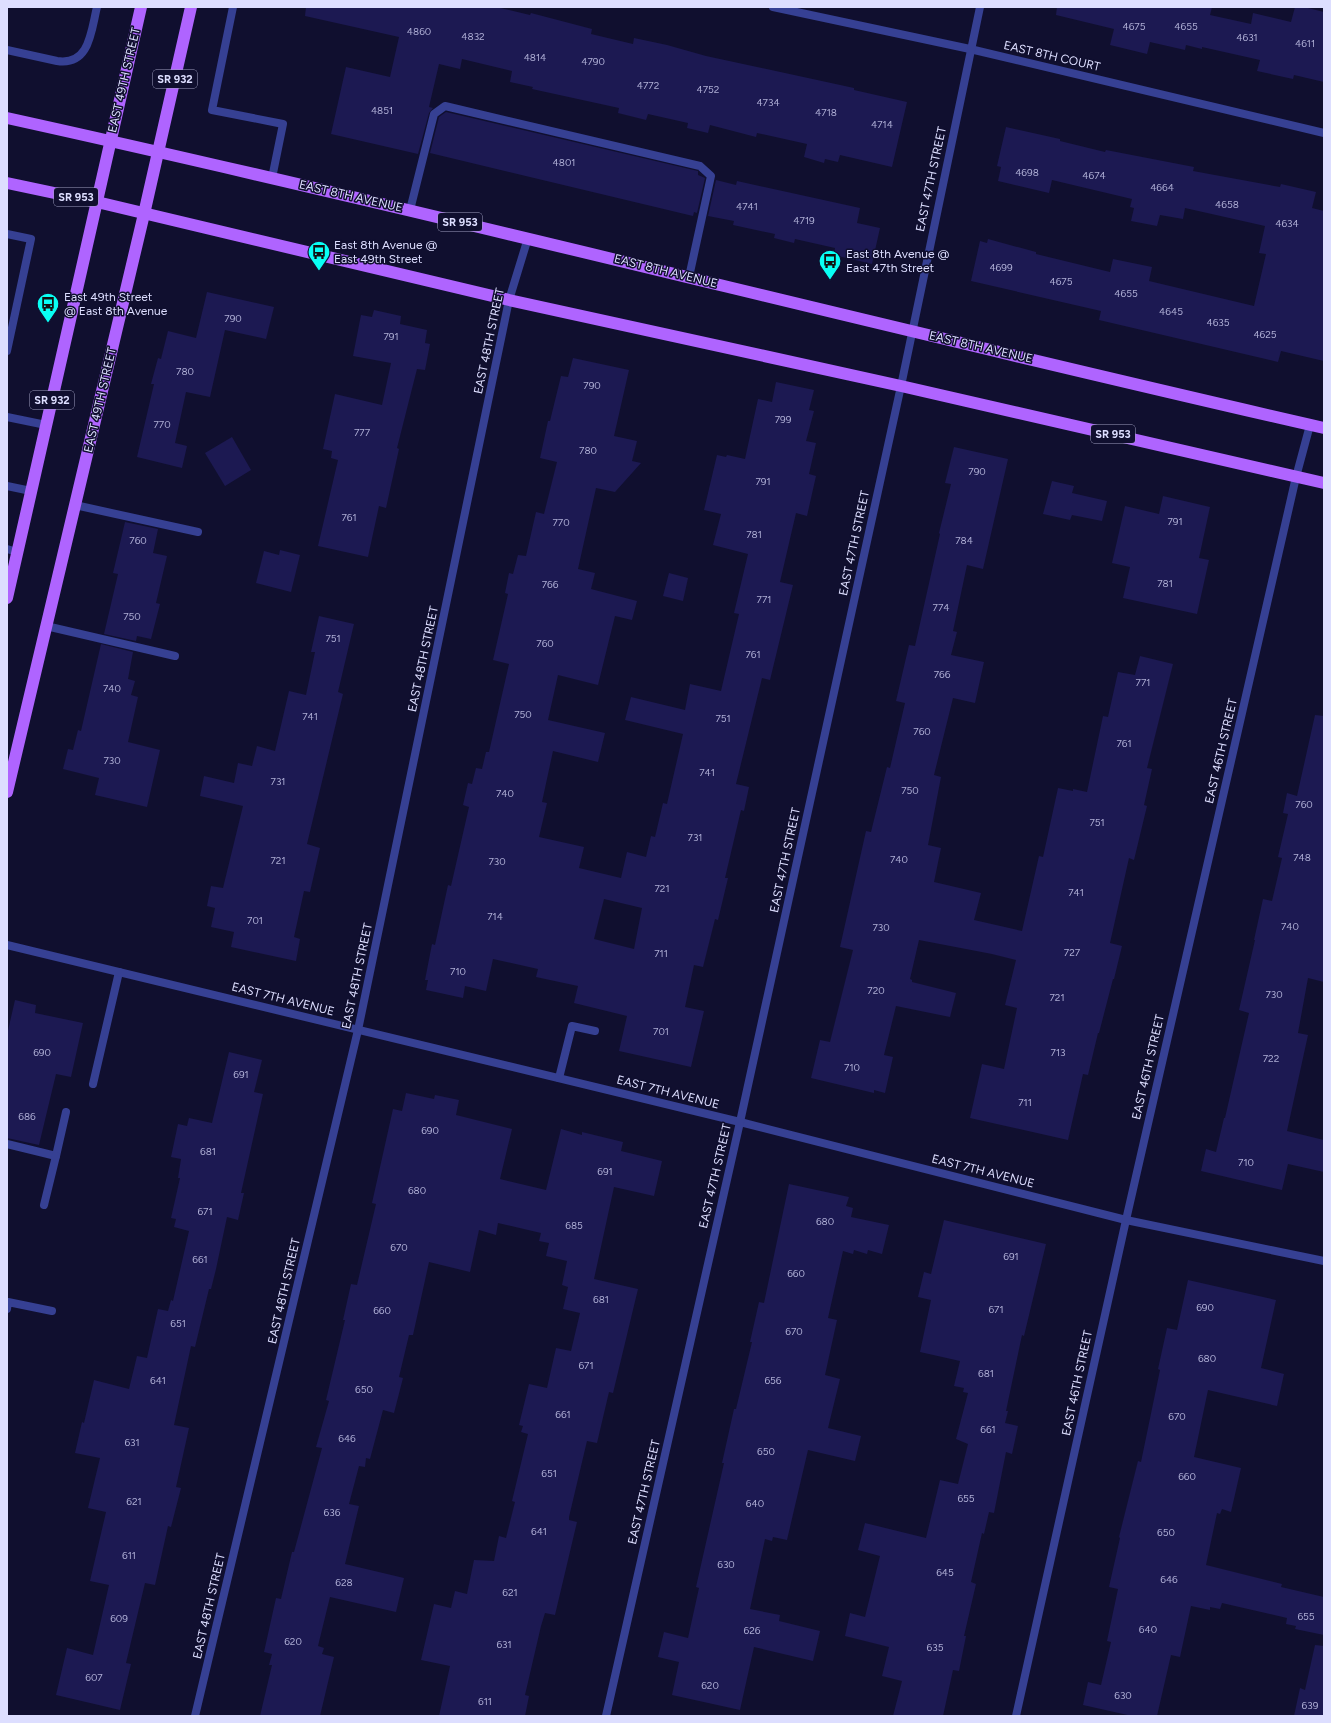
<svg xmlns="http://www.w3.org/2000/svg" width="1331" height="1723" viewBox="0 0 1331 1723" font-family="Figtree,sans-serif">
  <rect width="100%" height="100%" fill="#100f2f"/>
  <g fill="#1c1952" fill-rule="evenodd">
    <path d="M306 7H496L530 15 531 13 592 29 591 34 633 44 634 38 667 45 706 56 854 88V90L907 102 892 167 840 155 838 162 825 159 824 163 804 157 807 144 757 133 756 137 710 125 708 133 687 128 688 123 648 114 646 120 618 113 619 108 532 89 533 87 510 82 512 71 462 59 460 69 439 64 429 107 433 108 429 113 418 154 331 134 346 67 390 77 399 37 305 16Z"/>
    <path d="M1057 7H1212L1210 15 1251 24 1253 13 1291 22 1295 7H1304L1324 12V82L1294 75 1293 79 1257 71 1260 60 1202 47V49L1186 45 1185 50 1150 42 1147 54 1110 45 1114 29 1056 15Z"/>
    <path d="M446 112 698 171V175L705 178 697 213 694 212 693 216 430 153 439 117Z"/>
    <path d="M1006 127 1060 139V141L1105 152 1106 150 1194 167 1193 171 1280 187 1281 184 1316 192 1312 208 1324 211V361L1281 351 1278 362 1099 320 1101 311 971 281 980 241 987 243 988 239 1036 252V254L1110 272 1113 259 1152 267 1149 281 1254 306 1266 254 1259 253 1265 226 1185 208 1183 219 1160 215 1157 226 1131 221 1134 208 1130 207 1132 199 1052 180 1049 193 998 181 1001 167 997 166Z"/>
    <path d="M716 180 736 185 737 181 860 208 857 223 880 228 872 264 834 255 835 248 795 239 794 243 774 238 775 234 733 225 734 221 708 216Z"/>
    <path d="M207 292 274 307 266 339 225 330 210 397 186 392 175 443 187 446 182 468 137 457 154 384H151L158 358 161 359 168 331 196 338Z"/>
    <path d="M374 310 401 316 400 324 427 330 425 343 430 344 425 370 417 369 397 448 399 449 386 508 379 506 368 557 318 546 338 460 331 458 332 451 323 449 335 394 382 405 391 363 353 356 361 315 372 317Z"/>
    <path d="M573 358 629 370 614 436 637 441 632 461 641 463 615 492 596 488 578 569 595 573 591 589 637 601 632 620 615 616 598 685 558 675 548 720 605 733 598 762 553 751 542 802 547 803 539 837 584 847 579 868 621 878 627 852 646 857 651 836 655 837 663 803 667 804 683 734 625 720 631 697 685 710 690 684 721 691 739 614 734 613 748 554 713 545 721 514 704 510 717 455 726 457 727 455 745 459 758 399 772 402 776 382 814 390 809 410 814 411 806 441 816 443 809 474 816 476 807 516 796 513 780 582 793 585 770 680 762 678 736 784 749 787 744 811 741 810 725 878H728L718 920 715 919 703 967 694 965 685 1007 704 1011 691 1067 619 1051 627 1016 574 1003 578 986 536 977 538 969 493 959 486 991 465 986 463 998 426 990 428 980H425L432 944 435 945 448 885 451 886 469 807 463 805 468 783 472 784 476 768 482 769 486 752H489L509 664 493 660 508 594 505 593 509 573 513 574 518 555 526 556 536 512 544 514 557 462 540 458 548 421H550L561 376 568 377ZM604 899 642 908 634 949 594 939Z"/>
    <path d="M232 437 251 470 225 486 205 453Z"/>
    <path d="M954 447 1008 459 983 569 967 565 953 631 957 632 951 655 984 662 975 703 953 698 934 775 941 777 928 845 941 848 934 882 981 893 974 920 1022 931 1039 856 1043 857 1058 788 1073 791V789L1087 792 1103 716 1108 717 1118 672 1135 675 1140 656 1173 664 1147 768 1152 769 1144 805 1147 806 1134 860 1129 858 1110 943 1122 946 1114 979H1113L1099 1033H1098L1088 1075 1083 1074 1068 1140 970 1118 982 1064 1004 1069 1017 1008 1005 1005 1016 960 992 954 919 940 910 979 912 980V982L956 993 950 1017 896 1006 884 1055 893 1057 885 1093 874 1090V1093L811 1078 820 1040 830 1042 853 950 840 947 866 831 871 832 887 767 890 768 905 703 896 701 909 645 915 646 940 534 939 533 951 484 945 483Z"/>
    <path d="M1052 481 1074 486 1072 493 1107 501 1102 521 1072 515 1070 520 1043 514Z"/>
    <path d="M1163 496 1210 507 1199 558 1209 560 1197 614 1123 598 1130 567 1112 563 1125 506 1159 514Z"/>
    <path d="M125 522 158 529 153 553 167 556 156 603 160 604 151 639 137 636 136 641 104 634 118 574 113 573Z"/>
    <path d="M280 550 300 555 291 592 256 583 264 551 279 555Z"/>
    <path d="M669 573 688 578 683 601 663 596Z"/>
    <path d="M319 616 354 624 338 692 343 694 307 844 320 848 310 892 304 891 294 937 300 939 296 961 231 947 234 932 211 927 215 908 207 906 211 886 223 888 243 806 200 796 204 776 234 783 238 763 252 766 257 746 275 751 289 691 306 695 315 652H311Z"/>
    <path d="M101 644 133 652 128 679 135 681 131 695 138 697 128 742 160 750 147 807 95 795 99 778 63 769 68 749 73 750 78 730 81 731Z"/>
    <path d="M1315 715 1324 716V982L1308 978 1298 1033 1308 1035 1287 1131 1324 1140V1172L1288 1164 1282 1190 1201 1171 1206 1149 1216 1152 1224 1118H1225L1249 1013 1239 1010 1255 940H1254L1263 899 1272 901 1282 858 1278 857 1288 814 1283 813 1287 793 1297 796Z"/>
    <path d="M15 1000 36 1005 35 1013 83 1023 71 1077 56 1074 39 1145 7 1138V1035Z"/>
    <path d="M229 1052 262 1060 254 1092 263 1094 241 1193H244L238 1220 227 1217 216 1269 211 1289H209L195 1347 191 1346 174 1425 189 1428 176 1487 181 1488 171 1527 168 1526 155 1585 145 1583 126 1663 131 1664 120 1710 56 1695 67 1648 93 1655 109 1585 90 1581 106 1512 88 1508 100 1458 75 1453 82 1422 84 1423 94 1380 129 1389 137 1356 147 1358 158 1309 168 1311 171 1300 173 1301 189 1231 174 1227 176 1219 171 1218 180 1178H178L181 1159 171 1157 178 1124 187 1126 189 1118 212 1123Z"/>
    <path d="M406 1093 434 1099 435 1095 459 1100 456 1115 512 1129 500 1179 546 1190 561 1129 582 1135V1132L623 1142 621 1151 662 1161 654 1196 614 1187 594 1279 638 1289 613 1393 609 1392 597 1443 587 1441 569 1517V1520L577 1522 555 1615 545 1613 541 1626 525 1695 529 1696 525 1716H439L450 1666 421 1660 434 1604 451 1608 455 1591 467 1594 474 1560 494 1561 499 1536 506 1538 515 1502 512 1501 528 1434 521 1432 523 1426 519 1425 529 1384 547 1388 556 1348 571 1351 580 1313 563 1309 568 1287 562 1285 567 1261 546 1256 549 1243 539 1241 541 1233 498 1223 496 1235 479 1230 470 1272 429 1262 413 1335H409L399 1377 403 1378 394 1413 383 1410 370 1459 366 1458 365 1467 359 1466 349 1504 359 1506 345 1564 404 1578 396 1612 330 1597 318 1646 324 1648 322 1654 334 1657 320 1716H260L272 1665H269L272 1654 264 1652 276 1598 281 1599 292 1552H294L322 1448 316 1447 329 1401 326 1400 345 1320H343L351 1284 357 1285 376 1204 372 1203 393 1109 402 1111Z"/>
    <path d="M789 1184 849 1197 846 1206 853 1208 851 1217 889 1225 882 1254 868 1250 867 1254 854 1250 853 1254 843 1251 828 1318 837 1320 825 1375 840 1379 828 1428 861 1436 855 1461 808 1450 787 1540 773 1537 772 1541 765 1539 750 1609 780 1615 779 1621 820 1631 813 1661 754 1647 740 1710 672 1695 679 1662 658 1657 664 1632 688 1638 699 1588 696 1587 724 1463H722L734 1409H736L752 1342H750L759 1302 764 1303Z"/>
    <path d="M944 1220 1046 1244 1024 1336 1022 1335 1006 1411H1008L1005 1423 1018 1426 1012 1454 1006 1452 994 1513 989 1512 984 1534 982 1533 971 1582 976 1584 964 1636H966L959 1671 953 1670 943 1716H893L902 1681 882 1676 889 1647 845 1636 850 1613 865 1617 880 1556 858 1550 865 1523 926 1538 940 1480 958 1484 968 1444 956 1439 968 1393 963 1392 964 1388 954 1386 960 1361 920 1352 931 1300 918 1297 924 1272 931 1274Z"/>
    <path d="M1188 1280 1276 1300 1261 1368 1284 1374 1277 1406 1208 1390 1194 1457 1241 1468 1231 1512 1222 1509 1220 1514 1217 1513 1206 1565 1282 1584 1281 1587 1324 1597V1635L1295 1629 1296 1626 1286 1624 1287 1618 1222 1603 1220 1609 1210 1607V1610L1191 1606 1180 1657 1171 1655 1157 1716H1132L1083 1705 1088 1682 1101 1685 1111 1642 1107 1641 1118 1589 1109 1587 1120 1538 1119 1537 1138 1461 1141 1462 1160 1370 1158 1369 1167 1328 1177 1330Z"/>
    <path d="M1315 1645 1324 1646V1716H1294L1300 1688 1305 1690Z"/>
  </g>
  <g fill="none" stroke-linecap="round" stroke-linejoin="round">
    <g stroke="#364093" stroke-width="8">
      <path d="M233 7 212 110 283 124 272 178"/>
      <path d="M7 50 57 61C90 66 91 31 97 7"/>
      <path d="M410 210 434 114 445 106 700 166 711 176 689 277"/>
      <path d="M7 234 31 239 7 351"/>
      <path d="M7 417 46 425"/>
      <path d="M7 486 31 491"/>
      <path d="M75 505 198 532"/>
      <path d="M7 549 17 552"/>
      <path d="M46 626 175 656"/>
      <path d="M559 1078 572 1026 595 1031"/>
      <path d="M93 1084 119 972"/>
      <path d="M7 1144 56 1156 66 1112"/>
      <path d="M44 1205 56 1156"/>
      <path d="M7 1309 8 1302 52 1311"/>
    </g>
    <g stroke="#364093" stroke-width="8">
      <path d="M773 7 970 49 1324 133"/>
      <path d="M7 945 740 1122 1126 1220 1324 1261"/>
      <path d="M195 1716 358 1030 509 300 528 238"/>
      <path d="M606 1716 740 1122 901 386 980 7"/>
      <path d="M1016 1716 1126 1220 1296 477 1310 425"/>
    </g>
    <g stroke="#af64ff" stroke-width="12">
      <path d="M7 118C447 215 884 328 1324 428"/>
      <path d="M7 183 97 202 509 300 901 386 1324 483"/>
      <path d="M7 598 141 7"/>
      <path d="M7 792 144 214 191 7"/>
    </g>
  </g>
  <defs>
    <g id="bus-pin" transform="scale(1.15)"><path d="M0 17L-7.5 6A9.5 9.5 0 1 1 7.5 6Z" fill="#09fff4" stroke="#100f2f"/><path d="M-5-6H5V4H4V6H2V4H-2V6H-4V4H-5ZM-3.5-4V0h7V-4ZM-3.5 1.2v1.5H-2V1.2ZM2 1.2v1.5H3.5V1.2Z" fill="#111"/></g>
  </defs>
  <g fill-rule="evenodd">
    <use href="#bus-pin" x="319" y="252"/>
    <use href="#bus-pin" x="830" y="261"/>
    <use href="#bus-pin" x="48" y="304"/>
  </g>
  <g text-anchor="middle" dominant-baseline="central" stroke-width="3" stroke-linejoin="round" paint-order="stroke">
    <g font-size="10" fill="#adadd4">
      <text x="1134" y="26">4675</text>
      <text x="1186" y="26">4655</text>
      <text x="419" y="31">4860</text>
      <text x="473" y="36">4832</text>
      <text x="1247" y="37">4631</text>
      <text x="1305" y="43">4611</text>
      <text x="535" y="57">4814</text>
      <text x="593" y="61">4790</text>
      <text x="648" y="85">4772</text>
      <text x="708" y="89">4752</text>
      <text x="768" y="102">4734</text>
      <text x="382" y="110">4851</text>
      <text x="826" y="112">4718</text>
      <text x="882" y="124">4714</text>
      <text x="564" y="162">4801</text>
      <text x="1027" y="172">4698</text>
      <text x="1094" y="175">4674</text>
      <text x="1162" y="187">4664</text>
      <text x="1227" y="204">4658</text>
      <text x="747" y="206">4741</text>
      <text x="804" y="220">4719</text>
      <text x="1287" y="223">4634</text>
      <text x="1001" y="267">4699</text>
      <text x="1061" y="281">4675</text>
      <text x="1126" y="293">4655</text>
      <text x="1171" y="311">4645</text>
      <text x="233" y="318">790</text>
      <text x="1218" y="322">4635</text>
      <text x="1265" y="334">4625</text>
      <text x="391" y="336">791</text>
      <text x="185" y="371">780</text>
      <text x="592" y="385">790</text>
      <text x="783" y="419">799</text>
      <text x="162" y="424">770</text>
      <text x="362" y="432">777</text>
      <text x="588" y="450">780</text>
      <text x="977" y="471">790</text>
      <text x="763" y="481">791</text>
      <text x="349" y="517">761</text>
      <text x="1175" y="521">791</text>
      <text x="561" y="522">770</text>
      <text x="754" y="534">781</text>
      <text x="138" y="540">760</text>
      <text x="964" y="540">784</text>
      <text x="1165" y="583">781</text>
      <text x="550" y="584">766</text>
      <text x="764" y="599">771</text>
      <text x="941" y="607">774</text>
      <text x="132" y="616">750</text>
      <text x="333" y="638">751</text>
      <text x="545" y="643">760</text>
      <text x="753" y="654">761</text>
      <text x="942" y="674">766</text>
      <text x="1143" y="682">771</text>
      <text x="112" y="688">740</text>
      <text x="523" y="714">750</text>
      <text x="310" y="716">741</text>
      <text x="723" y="718">751</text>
      <text x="922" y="731">760</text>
      <text x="1124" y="743">761</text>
      <text x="112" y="760">730</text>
      <text x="707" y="772">741</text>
      <text x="278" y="781">731</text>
      <text x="910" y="790">750</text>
      <text x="505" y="793">740</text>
      <text x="1304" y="804">760</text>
      <text x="1097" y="822">751</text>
      <text x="695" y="837">731</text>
      <text x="1302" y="857">748</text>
      <text x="899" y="859">740</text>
      <text x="278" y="860">721</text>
      <text x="497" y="861">730</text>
      <text x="662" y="888">721</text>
      <text x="1076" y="892">741</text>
      <text x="495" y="916">714</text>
      <text x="255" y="920">701</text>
      <text x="1290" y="926">740</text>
      <text x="881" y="927">730</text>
      <text x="1072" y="952">727</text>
      <text x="661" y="953">711</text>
      <text x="458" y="971">710</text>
      <text x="876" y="990">720</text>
      <text x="1274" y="994">730</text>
      <text x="1057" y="997">721</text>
      <text x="661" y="1031">701</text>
      <text x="42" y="1052">690</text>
      <text x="1058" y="1052">713</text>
      <text x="1271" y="1058">722</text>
      <text x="852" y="1067">710</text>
      <text x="241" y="1074">691</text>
      <text x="1025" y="1102">711</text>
      <text x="27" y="1116">686</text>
      <text x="430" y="1130">690</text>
      <text x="208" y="1151">681</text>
      <text x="1246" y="1162">710</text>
      <text x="605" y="1171">691</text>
      <text x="417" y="1190">680</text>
      <text x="205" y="1211">671</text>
      <text x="825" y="1221">680</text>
      <text x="574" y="1225">685</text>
      <text x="399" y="1247">670</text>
      <text x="1011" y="1256">691</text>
      <text x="200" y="1259">661</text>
      <text x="796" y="1273">660</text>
      <text x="601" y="1299">681</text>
      <text x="1205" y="1307">690</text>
      <text x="996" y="1309">671</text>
      <text x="382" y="1310">660</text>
      <text x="178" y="1323">651</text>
      <text x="794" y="1331">670</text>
      <text x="1207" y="1358">680</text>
      <text x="586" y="1365">671</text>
      <text x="986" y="1373">681</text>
      <text x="158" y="1380">641</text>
      <text x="773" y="1380">656</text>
      <text x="364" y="1389">650</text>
      <text x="563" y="1414">661</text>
      <text x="1177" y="1416">670</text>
      <text x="988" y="1429">661</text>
      <text x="347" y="1438">646</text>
      <text x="132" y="1442">631</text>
      <text x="766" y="1451">650</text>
      <text x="549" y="1473">651</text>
      <text x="1187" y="1476">660</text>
      <text x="966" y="1498">655</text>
      <text x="134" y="1501">621</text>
      <text x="755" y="1503">640</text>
      <text x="332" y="1512">636</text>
      <text x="539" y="1531">641</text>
      <text x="1166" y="1532">650</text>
      <text x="129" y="1555">611</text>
      <text x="726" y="1564">630</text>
      <text x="945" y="1572">645</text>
      <text x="1169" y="1579">646</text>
      <text x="344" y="1582">628</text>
      <text x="510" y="1592">621</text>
      <text x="1306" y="1616">655</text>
      <text x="119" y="1618">609</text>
      <text x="1148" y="1629">640</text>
      <text x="752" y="1630">626</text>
      <text x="293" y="1641">620</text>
      <text x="504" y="1644">631</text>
      <text x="935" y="1647">635</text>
      <text x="94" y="1677">607</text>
      <text x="710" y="1685">620</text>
      <text x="1123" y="1695">630</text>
      <text x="485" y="1701">611</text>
      <text x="1310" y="1705">639</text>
    </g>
    <g fill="#100f2f" stroke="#a0a0c1" stroke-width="1">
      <rect x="153" y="70" width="44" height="18" rx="3"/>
      <rect x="54" y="188" width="44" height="18" rx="3"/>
      <rect x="438" y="213" width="44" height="18" rx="3"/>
      <rect x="30" y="391" width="44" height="18" rx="3"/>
      <rect x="1091" y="425" width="44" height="18" rx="3"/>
    </g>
    <g font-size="11" font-weight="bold" fill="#dddeff">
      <text x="175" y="79">SR 932</text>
      <text x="76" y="197">SR 953</text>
      <text x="460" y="222">SR 953</text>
      <text x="52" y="400">SR 932</text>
      <text x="1113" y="434">SR 953</text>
    </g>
    <g font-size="12" fill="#dddeff" stroke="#100f2f">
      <text transform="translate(1052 56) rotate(13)">EAST 8TH COURT</text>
      <text transform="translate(124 80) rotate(-77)">EAST 49TH STREET</text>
      <text transform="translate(931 179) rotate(-78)">EAST 47TH STREET</text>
      <text transform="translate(351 196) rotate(13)">EAST 8TH AVENUE</text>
      <text transform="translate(666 271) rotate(14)">EAST 8TH AVENUE</text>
      <text transform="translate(489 341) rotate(-78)">EAST 48TH STREET</text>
      <text transform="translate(981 347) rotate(13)">EAST 8TH AVENUE</text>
      <text transform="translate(100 400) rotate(-77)">EAST 49TH STREET</text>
      <text transform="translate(854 543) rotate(-78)">EAST 47TH STREET</text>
      <text transform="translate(423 659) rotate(-78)">EAST 48TH STREET</text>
      <text transform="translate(1221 751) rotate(-77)">EAST 46TH STREET</text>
      <text transform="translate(785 860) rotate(-78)">EAST 47TH STREET</text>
      <text transform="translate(357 976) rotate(-78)">EAST 48TH STREET</text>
      <text transform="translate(283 999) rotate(14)">EAST 7TH AVENUE</text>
      <text transform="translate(1148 1067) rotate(-77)">EAST 46TH STREET</text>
      <text transform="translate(668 1092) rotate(14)">EAST 7TH AVENUE</text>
      <text transform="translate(983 1171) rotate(14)">EAST 7TH AVENUE</text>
      <text transform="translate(715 1176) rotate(-77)">EAST 47TH STREET</text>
      <text transform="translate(284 1291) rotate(-77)">EAST 48TH STREET</text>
      <text transform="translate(1077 1383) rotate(-78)">EAST 46TH STREET</text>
      <text transform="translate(644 1492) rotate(-77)">EAST 47TH STREET</text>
      <text transform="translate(209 1606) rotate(-77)">EAST 48TH STREET</text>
    </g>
    <g font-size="12" fill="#dddeff" stroke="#100f2f" text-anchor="start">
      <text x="334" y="245">East 8th Avenue @<tspan x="334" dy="14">East 49th Street</tspan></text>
      <text x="846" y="254">East 8th Avenue @<tspan x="846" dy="14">East 47th Street</tspan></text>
      <text x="64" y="297">East 49th Street<tspan x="64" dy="14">@ East 8th Avenue</tspan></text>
    </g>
  </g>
  <rect width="1331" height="1723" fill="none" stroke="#dddeff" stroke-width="16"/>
</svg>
